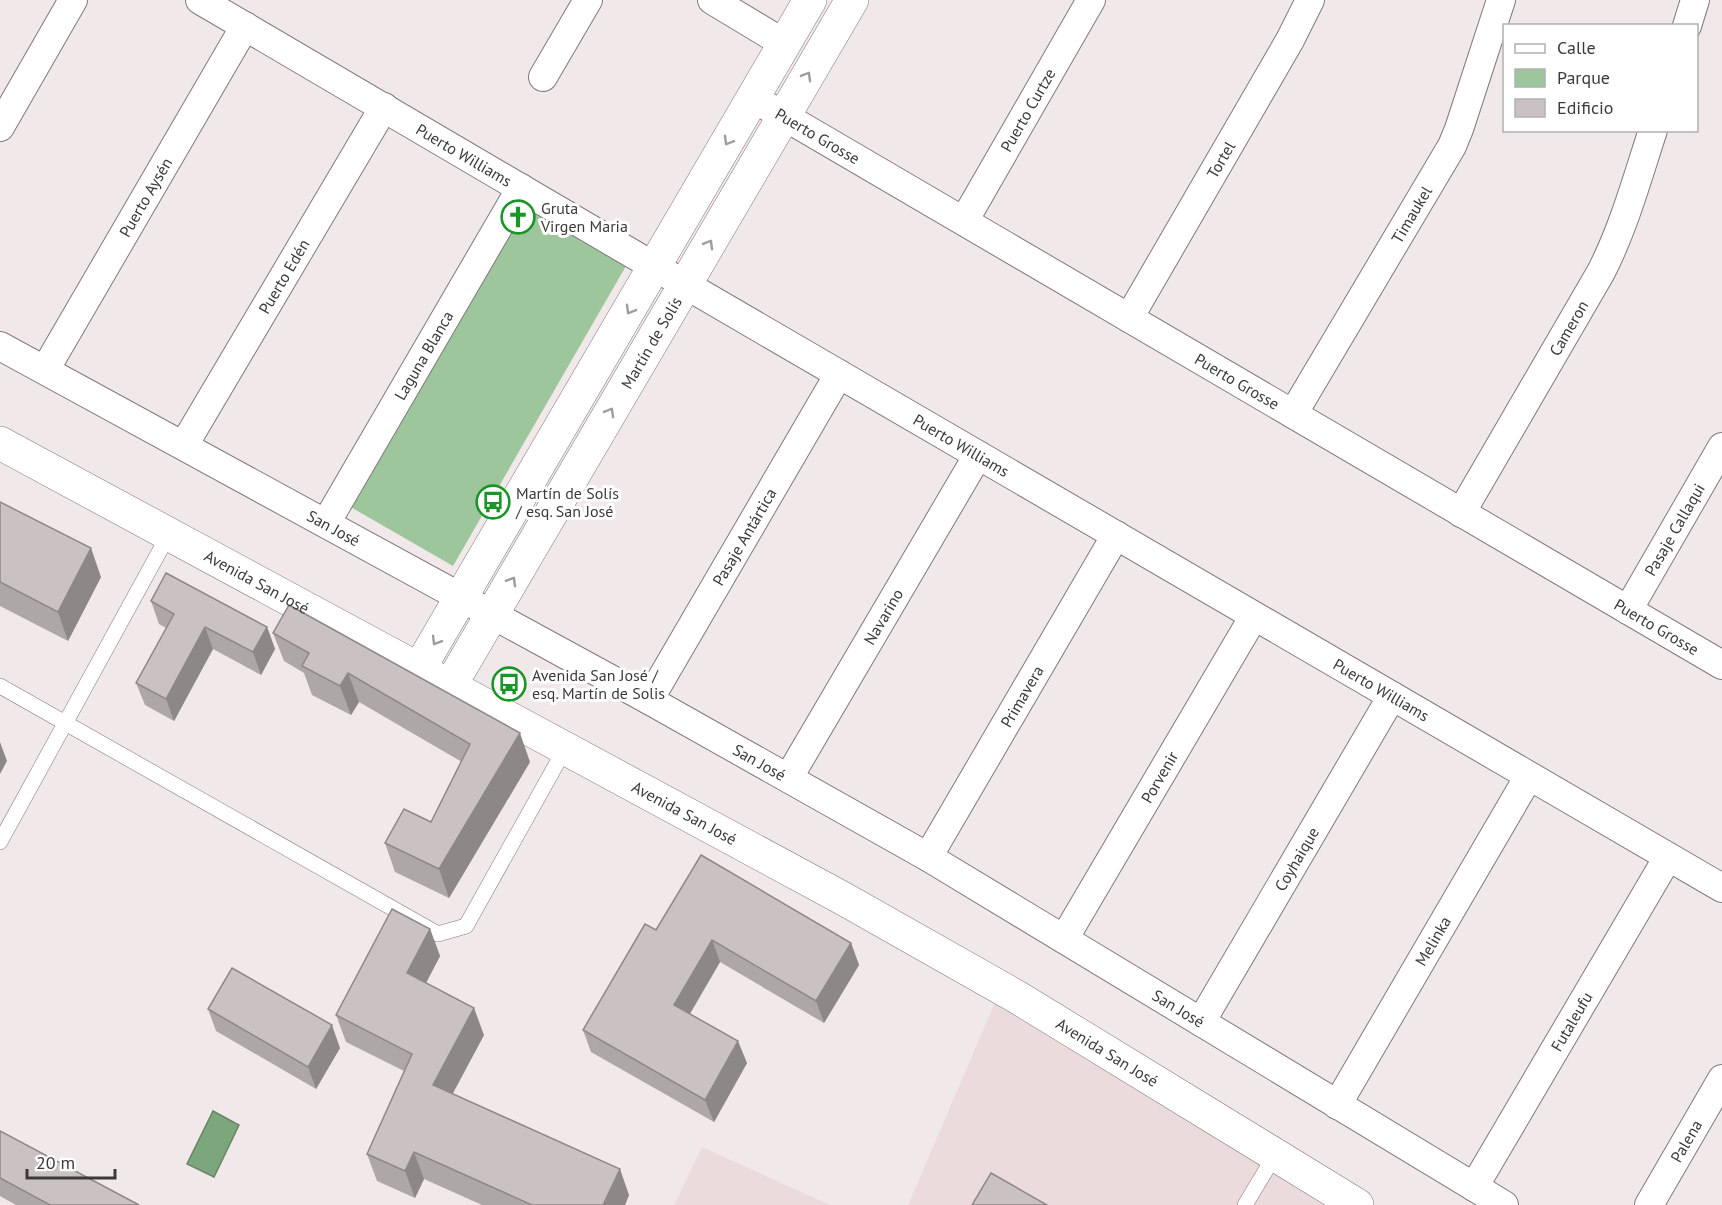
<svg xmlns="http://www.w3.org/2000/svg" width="1722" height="1205" viewBox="0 0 1722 1205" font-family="'PT Sans',sans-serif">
  <rect width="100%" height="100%" fill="#f1e9e9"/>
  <g fill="#ecdbdc">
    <path d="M996 1000 1326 1205H908Z"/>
    <path d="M702 1147 830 1205H674Z"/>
  </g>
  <path fill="#9dc69c" d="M522 206 626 266 453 566 349 506Z"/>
  <path fill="#7ca67b" stroke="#698567" stroke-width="1.5" d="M213 1111 239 1125 214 1177 187 1164Z"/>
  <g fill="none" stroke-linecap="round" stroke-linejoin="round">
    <g stroke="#817a7a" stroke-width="16">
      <g id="lane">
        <path d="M0 686 438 934 466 926 566 747"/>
        <path d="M0 842 169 534"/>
        <path d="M1245 1205 1275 1155"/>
      </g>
    </g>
    <g stroke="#817a7a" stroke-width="30">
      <g id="street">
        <path id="s1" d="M200 0 655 267 1722 888"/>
        <path d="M712 0 785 44"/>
        <path d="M1687 26 1695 0"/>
        <path d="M543 77 588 0"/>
        <path id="s2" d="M753 98 1722 665"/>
        <path d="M0 127 73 0"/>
        <path id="s3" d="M964 221 1091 0"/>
        <path id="s4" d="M1129 318 1290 40 1310 0"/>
        <path id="s5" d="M0 346 649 700 928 857 1504 1205"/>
        <path id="s6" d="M45 370 245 26"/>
        <path id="s7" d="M1293 414 1452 146 1459 129 1501 0"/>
        <path id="s8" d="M184 445 384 107"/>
        <path id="s9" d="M1461 513 1601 272C1624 227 1637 179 1653 130"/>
        <path id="s10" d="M326 523 521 188"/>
        <path id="s11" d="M1628 610 1722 447"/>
        <path id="s12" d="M649 700 839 374"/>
        <path id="s13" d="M789 777 978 455"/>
        <path id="s14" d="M928 857 1116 535"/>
        <path id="s15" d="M1064 939 1254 616"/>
        <path id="s16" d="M1201 1022 1392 696"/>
        <path id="s17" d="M1337 1105 1529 776"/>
        <path id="s18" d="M1474 1187 1668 857"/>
        <path id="s19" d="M1649 1205 1722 1079"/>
      </g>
    </g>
    <g stroke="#817a7a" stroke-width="34">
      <g id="secondary">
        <path d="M419 669 810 0"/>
        <path id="s20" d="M450 686 852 0"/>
      </g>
    </g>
    <g stroke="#817a7a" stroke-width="34">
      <g id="primary">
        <path id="s21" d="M0 443 844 899 1017 997 1357 1205"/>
      </g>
    </g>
    <use href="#lane" stroke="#fff" stroke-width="15"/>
    <use href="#street" stroke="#fff" stroke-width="28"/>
    <use href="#secondary" stroke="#fff" stroke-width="33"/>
    <use href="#primary" stroke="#fff" stroke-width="33"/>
  </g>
  <g fill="#aea7a7">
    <path d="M0 502 101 577 68 641 0 606Z"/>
    <path d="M151 601 267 627 275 649 261 675 213 649 174 721 145 705 136 683 166 628 159 624Z"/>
    <path d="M273 633 530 762 449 898 395 872 385 843 431 822 462 762 359 702 351 715 312 695 304 673 284 661Z"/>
    <path d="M430 929 440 956 426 983 484 1035 452 1094 629 1195 625 1205H482L424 1179 415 1198 377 1181 367 1154 404 1071 346 1042 336 1015Z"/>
    <path d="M656 930 851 943 859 965 824 1023 720 962 690 1014 747 1063 714 1122 591 1052 583 1030Z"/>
    <path d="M208 1009 340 1048 316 1089 216 1031Z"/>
    <path d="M0 1131 139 1205H16L0 1196Z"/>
  </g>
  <g fill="#8d8888">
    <path d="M91 548 101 577 68 641 58 612Z"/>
    <path d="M205 627 213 649 174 721 166 699Z"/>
    <path d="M267 627 275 649 261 675 253 652Z"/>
    <path d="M348 673 359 702 351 715 340 686Z"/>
    <path d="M520 733 530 762 449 898 439 869Z"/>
    <path d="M0 742 7 761 0 774Z"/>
    <path d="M430 929 440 956 417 1000 407 973Z"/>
    <path d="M712 940 720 962 682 1027 674 1005Z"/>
    <path d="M851 943 859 965 824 1023 816 1001Z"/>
    <path d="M474 1008 484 1035 443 1112 433 1085Z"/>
    <path d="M332 1025 340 1048 316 1089 308 1067Z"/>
    <path d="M738 1041 747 1063 714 1122 705 1100Z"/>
    <path d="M414 1152 424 1179 415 1198 405 1171Z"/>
    <path d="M620 1169 629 1195 625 1205H603Z"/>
  </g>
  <g fill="#cac2c2" stroke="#8d8888" stroke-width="1.5">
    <path d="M0 502 91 548 58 612 0 582Z"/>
    <path d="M166 573 267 627 253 652 205 627 166 699 136 683 174 614 151 601Z"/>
    <path d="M289 605 520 733 439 869 385 843 404 809 431 822 470 744 348 673 340 686 302 666 309 653 273 633Z"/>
    <path d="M701 855 851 943 816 1001 712 940 674 1005 738 1041 705 1100 583 1030 645 924 656 930Z"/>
    <path d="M392 909 430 929 407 973 474 1008 433 1085 620 1169 603 1205H532L414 1152 405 1171 367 1154 412 1054 336 1015Z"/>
    <path d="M232 968 332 1025 308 1067 208 1009Z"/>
    <path d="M0 1131 139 1205H50L0 1178Z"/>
    <path d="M991 1173 1047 1205H972Z"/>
  </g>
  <defs><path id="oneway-chevron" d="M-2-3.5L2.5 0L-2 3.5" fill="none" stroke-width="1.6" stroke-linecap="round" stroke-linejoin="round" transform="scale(1.5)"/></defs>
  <g stroke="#9e9c9c">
    <use href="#oneway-chevron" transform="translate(807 76) rotate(-60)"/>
    <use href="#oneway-chevron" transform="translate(728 141) rotate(120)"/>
    <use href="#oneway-chevron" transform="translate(709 244) rotate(-60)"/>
    <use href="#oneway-chevron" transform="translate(630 310) rotate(120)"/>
    <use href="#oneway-chevron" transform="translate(610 412) rotate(-60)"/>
    <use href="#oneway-chevron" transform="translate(512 581) rotate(-60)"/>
    <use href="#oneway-chevron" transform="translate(436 641) rotate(121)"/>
  </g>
  <defs>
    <g id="church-ring" transform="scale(1.725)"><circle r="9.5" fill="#fff" stroke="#199627" stroke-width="1.5"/><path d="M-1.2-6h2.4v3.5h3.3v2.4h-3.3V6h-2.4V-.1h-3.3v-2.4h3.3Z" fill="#199627"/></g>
    <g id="bus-ring" transform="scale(1.725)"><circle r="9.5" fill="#fff" stroke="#199627" stroke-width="1.5"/><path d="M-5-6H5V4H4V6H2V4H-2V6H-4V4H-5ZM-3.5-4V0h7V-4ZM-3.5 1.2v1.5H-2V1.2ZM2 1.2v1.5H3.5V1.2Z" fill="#199627"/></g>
  </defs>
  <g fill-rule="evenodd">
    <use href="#church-ring" x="518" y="217"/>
    <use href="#bus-ring" x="493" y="502"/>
    <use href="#bus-ring" x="509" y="684"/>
  </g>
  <g text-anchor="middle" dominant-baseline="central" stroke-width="6" stroke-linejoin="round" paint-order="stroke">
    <g font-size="16" fill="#3c3939" stroke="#fff">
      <text stroke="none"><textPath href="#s3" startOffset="128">Puerto Curtze</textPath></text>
      <text stroke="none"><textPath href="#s2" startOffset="75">Puerto Grosse</textPath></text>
      <text stroke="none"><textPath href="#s1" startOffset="306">Puerto Williams</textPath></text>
      <text stroke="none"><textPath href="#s4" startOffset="183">Tortel</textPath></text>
      <text stroke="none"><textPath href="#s6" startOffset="200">Puerto Aysén</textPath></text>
      <text stroke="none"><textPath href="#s7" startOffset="232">Timaukel</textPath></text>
      <text stroke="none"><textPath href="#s8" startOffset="196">Puerto Edén</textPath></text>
      <text stroke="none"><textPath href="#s9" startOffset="214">Cameron</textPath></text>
      <text stroke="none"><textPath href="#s20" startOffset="398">Martín de Solís</textPath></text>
      <text stroke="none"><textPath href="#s10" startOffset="194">Laguna Blanca</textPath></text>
      <text stroke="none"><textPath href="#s2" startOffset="561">Puerto Grosse</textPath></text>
      <text stroke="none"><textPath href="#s1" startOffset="882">Puerto Williams</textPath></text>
      <text stroke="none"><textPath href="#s5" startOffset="380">San José</textPath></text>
      <text stroke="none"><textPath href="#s11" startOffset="93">Pasaje Callaqui</textPath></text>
      <text stroke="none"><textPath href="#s12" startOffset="189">Pasaje Antártica</textPath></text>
      <text stroke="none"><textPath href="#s21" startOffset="292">Avenida San José</textPath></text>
      <text stroke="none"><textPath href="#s13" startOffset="186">Navarino</textPath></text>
      <text stroke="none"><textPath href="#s2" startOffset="1047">Puerto Grosse</textPath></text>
      <text stroke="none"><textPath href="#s1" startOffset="1368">Puerto Williams</textPath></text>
      <text stroke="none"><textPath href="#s14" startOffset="186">Primavera</textPath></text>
      <text stroke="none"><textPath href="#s5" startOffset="866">San José</textPath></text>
      <text stroke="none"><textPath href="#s15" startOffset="188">Porvenir</textPath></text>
      <text stroke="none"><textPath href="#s21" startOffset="778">Avenida San José</textPath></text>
      <text stroke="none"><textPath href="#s16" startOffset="189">Coyhaique</textPath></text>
      <text stroke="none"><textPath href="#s17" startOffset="190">Melinka</textPath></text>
      <text stroke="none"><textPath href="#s5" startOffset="1352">San José</textPath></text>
      <text stroke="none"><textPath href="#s18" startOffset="192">Futaleufu</textPath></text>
      <text stroke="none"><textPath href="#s21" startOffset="1264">Avenida San José</textPath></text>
      <text stroke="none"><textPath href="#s19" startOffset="74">Palena</textPath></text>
    </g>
    <g font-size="16" fill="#3c3939" stroke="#fff" text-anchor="start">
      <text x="541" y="208">Gruta<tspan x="541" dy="18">Virgen Maria</tspan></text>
      <text x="516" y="493">Martín de Solís<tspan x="516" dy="18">/ esq. San José</tspan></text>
      <text x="532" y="675">Avenida San José /<tspan x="532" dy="18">esq. Martín de Solis</tspan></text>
    </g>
  </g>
  <rect x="1503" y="24" width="195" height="108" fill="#ffffff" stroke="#b1b0b0" stroke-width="1.5"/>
  <rect x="1515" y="44" width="30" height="9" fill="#ffffff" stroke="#b1b0b0" stroke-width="1.5"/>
  <text x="1557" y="54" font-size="18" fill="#3c3939">Calle</text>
  <rect x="1515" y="69" width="30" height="18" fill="#9dc69c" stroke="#b1b0b0" stroke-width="1.5"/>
  <text x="1557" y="84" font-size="18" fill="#3c3939">Parque</text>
  <rect x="1515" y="99" width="30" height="18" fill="#cac2c2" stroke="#b1b0b0" stroke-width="1.5"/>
  <text x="1557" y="114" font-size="18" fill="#3c3939">Edificio</text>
  <path d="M27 1169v9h88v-9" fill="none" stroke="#3c3939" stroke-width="3"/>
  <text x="36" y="1169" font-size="18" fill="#3c3939" stroke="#ffffff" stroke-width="4.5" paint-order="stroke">20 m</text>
</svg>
